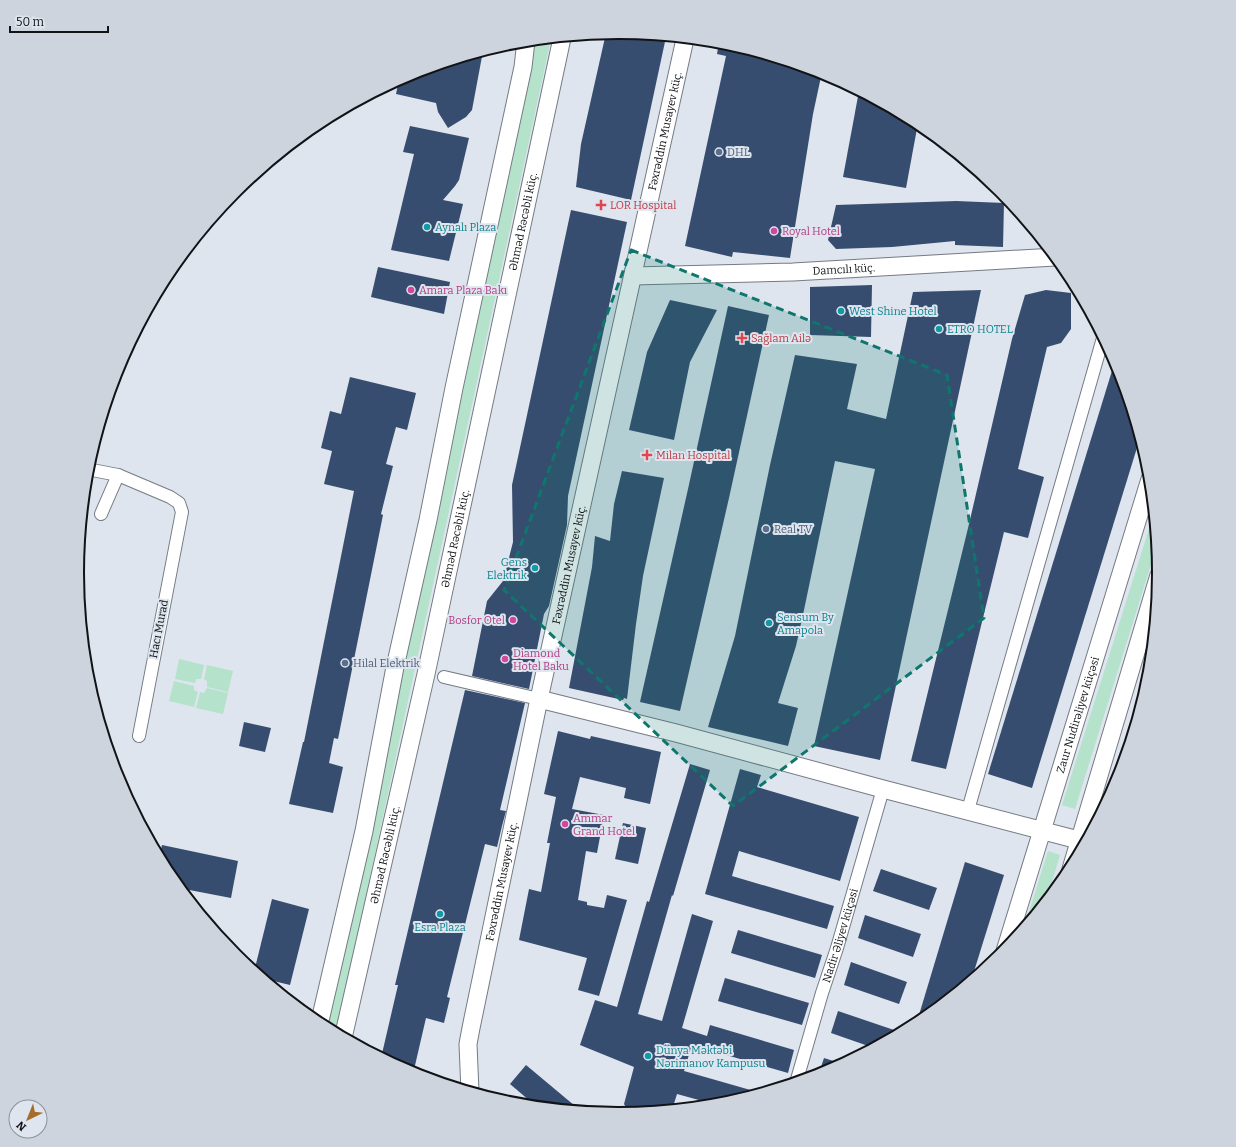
<svg xmlns="http://www.w3.org/2000/svg" width="1236" height="1147" viewBox="0 0 1236 1147" font-family="Bitter,serif">
  <rect width="100%" height="100%" fill="#dee5ee"/>
  <g fill="#b4e2cb">
    <path d="M551 39 336 1034 327 1029 535 40Z"/>
    <path d="M1154 513 1157 545 1075 809 1062 805Z"/>
    <path d="M179 659 204 665 201 679H196L195 683 175 679Z"/>
    <path d="M207 665 233 671 228 692 207 687V681L204 679Z"/>
    <path d="M1150 672 1149 679 1118 781 1114 789Z"/>
    <path d="M174 681 194 686V690L198 692 194 707 169 701Z"/>
    <path d="M207 688 228 693 223 714 196 708 200 692 204 693Z"/>
    <path d="M1048 851 1060 855 1046 902 1024 928Z"/>
  </g>
  <g fill="#374d6f">
    <path d="M618 32 666 37 631 200 576 187 581 144 606 33Z"/>
    <path d="M719 42H724L822 72 813 114 790 258 733 252 732 257 685 246 726 56 717 54Z"/>
    <path d="M483 51 472 110 466 117 448 128 438 112 436 103 396 94 399 80 411 73Z"/>
    <path d="M859 91 918 123 906 188 843 177Z"/>
    <path d="M410 126 469 138 459 180 455 186 443 200 463 204 449 261 391 250 414 154 403 152Z"/>
    <path d="M956 201 1004 203 1003 247 955 245V241L892 247 836 249 828 240 836 205Z"/>
    <path d="M571 210 627 222 568 496 567 525 549 606 544 614 529 689 472 676 487 601 503 581 513 542 512 485Z"/>
    <path d="M378 267 450 282 444 314 371 297Z"/>
    <path d="M872 285 871 337 810 335V287Z"/>
    <path d="M981 290 880 760 814 746 875 469 835 461 804 610 796 646 778 703 798 708 788 746 708 727 735 636 770 465 795 355 857 364 847 409 886 419 913 292Z"/>
    <path d="M1046 290 1071 293V329L1061 343 1047 347 1018 469 1044 477 1028 538 1004 532 946 769 911 761 969 524 1012 339 1025 295Z"/>
    <path d="M670 300 717 310 690 362 674 440 629 430 647 352Z"/>
    <path d="M728 306 769 315 729 498 680 711 640 702 688 489Z"/>
    <path d="M1115 361 1118 366 1140 438 1032 788 988 774Z"/>
    <path d="M350 377 416 393 407 430 396 427 386 464 393 466 381 514 383 515 338 739 334 738 329 763 343 767 333 813 289 804 303 742H304L354 491 324 484 332 451 321 448 330 411 341 414Z"/>
    <path d="M622 471 664 478 643 576 636 624 627 699 624 698 623 700 569 688 592 567 595 536 610 541 614 504Z"/>
    <path d="M465 690 525 703 500 810 506 811 502 826 497 847 485 844 447 997 450 998 444 1023 426 1018 413 1074 381 1058 398 985H395Z"/>
    <path d="M244 722 271 728 265 752 239 746Z"/>
    <path d="M558 731 590 739 591 736 661 752 650 804 624 798 626 788 580 777 572 809 604 815 597 853 586 851 578 900 587 902V905L604 908 607 895 627 900 599 996 578 990 587 958 519 940 529 889 541 892 550 843H547L556 797 544 794Z"/>
    <path d="M690 764 710 770 673 896 672 895 638 1014 662 1021 692 914 713 921 682 1028 707 1036 710 1025 794 1050 788 1073 692 1045 684 1071 761 1093 723 1105H717L677 1094 672 1110 630 1114 624 1104 634 1067 580 1045 595 1000 617 1007 647 901 649 902Z"/>
    <path d="M740 769 761 775 757 787 859 817 840 881 739 851 732 876 834 906 827 929 705 894Z"/>
    <path d="M623 823 646 828 638 864 615 859Z"/>
    <path d="M162 845 238 861 231 898 179 888 168 874 159 858Z"/>
    <path d="M965 862 1004 875 971 981 916 1025Z"/>
    <path d="M881 869 937 888 929 910 873 891Z"/>
    <path d="M272 899 309 909 290 985 261 978 254 972Z"/>
    <path d="M865 915 921 934 913 957 858 938Z"/>
    <path d="M738 930 822 955 815 978 731 953Z"/>
    <path d="M851 962 907 982 899 1004 844 985Z"/>
    <path d="M725 978 809 1003 802 1025 718 1001Z"/>
    <path d="M838 1011 894 1030 891 1039 874 1048 831 1033Z"/>
    <path d="M824 1058 843 1064 825 1074 818 1076Z"/>
    <path d="M526 1065 581 1111 537 1107 510 1084Z"/>
  </g>
  <g fill="none" stroke-linecap="round" stroke-linejoin="round">
    <g stroke="#757b84" stroke-width="14">
      <g id="street">
        <path d="M87 469 118 475 170 497 179 503 182 512 139 736"/>
        <path d="M101 514 118 475"/>
        <path d="M444 677 539 699"/>
        <path d="M968 810 1103 338"/>
        <path id="s1" d="M796 1083 822 993 837 948 883 789"/>
      </g>
    </g>
    <g stroke="#757b84" stroke-width="19">
      <g id="secondary">
        <path id="s2" d="M633 276 793 272 1055 257"/>
        <path d="M539 699 676 733 883 789 1086 842"/>
        <path d="M1071 869 1159 575"/>
        <path id="s3" d="M1005 951 1150 479"/>
        <path d="M319 1025 364 831 395 667 428 520 454 388 523 67 526 41"/>
        <path id="s4" d="M343 1038 426 674 562 38"/>
        <path id="s5" d="M470 1092 468 1044 471 1028 539 699 685 39"/>
      </g>
    </g>
    <use href="#street" stroke="#fff" stroke-width="12"/>
    <use href="#secondary" stroke="#fff" stroke-width="17"/>
  </g>
  <path fill="#0f766e" fill-opacity="0.2" stroke="#0f766e" stroke-width="3" stroke-dasharray="8 5" stroke-linejoin="round" d="M631 250 947 375 984 618 733 806 504 590Z"/>
  <g fill="#5c6f8a" stroke="#dee5ee" stroke-width="1.5">
    <circle cx="719" cy="152" r="4"/>
    <circle cx="766" cy="529" r="4"/>
    <circle cx="345" cy="663" r="4"/>
  </g>
  <g fill="#e0444e" stroke="#dee5ee" stroke-width="1.5">
    <path d="M599 199h4v4h4v4h-4v4h-4v-4h-4v-4h4z"/>
    <path d="M740 332h4v4h4v4h-4v4h-4v-4h-4v-4h4z"/>
    <path d="M645 449h4v4h4v4h-4v4h-4v-4h-4v-4h4z"/>
  </g>
  <g fill="#0f9aa8" stroke="#dee5ee" stroke-width="1.5">
    <circle cx="427" cy="227" r="4"/>
    <circle cx="841" cy="311" r="4"/>
    <circle cx="939" cy="329" r="4"/>
    <circle cx="535" cy="568" r="4"/>
    <circle cx="769" cy="623" r="4"/>
    <circle cx="440" cy="914" r="4"/>
    <circle cx="648" cy="1056" r="4"/>
  </g>
  <g fill="#d1479c" stroke="#dee5ee" stroke-width="1.5">
    <circle cx="774" cy="231" r="4"/>
    <circle cx="411" cy="290" r="4"/>
    <circle cx="513" cy="620" r="4"/>
    <circle cx="505" cy="659" r="4"/>
    <circle cx="565" cy="824" r="4"/>
  </g>
  <g text-anchor="middle" dominant-baseline="central" stroke-width="4" stroke-linejoin="round" paint-order="stroke">
    <g font-size="11" fill="#111317" stroke="#dee5ee">
      <text stroke="none"><textPath href="#s5" startOffset="982">Fəxrəddin Musayev küç.</textPath></text>
      <text stroke="none"><textPath href="#s4" startOffset="836">Əhməd Rəcəbli küç.</textPath></text>
      <text stroke="none"><textPath href="#s2" startOffset="211">Damcılı küç.</textPath></text>
      <text stroke="none"><textPath href="#s4" startOffset="512">Əhməd Rəcəbli küç.</textPath></text>
      <text stroke="none"><textPath href="#s5" startOffset="538">Fəxrəddin Musayev küç.</textPath></text>
      <text transform="translate(159 629) rotate(-79)">Hacı Murad</text>
      <text stroke="none"><textPath href="#s3" startOffset="247">Zaur Nudirəliyev küçəsi</textPath></text>
      <text stroke="none"><textPath href="#s4" startOffset="188">Əhməd Rəcəbli küç.</textPath></text>
      <text stroke="none"><textPath href="#s5" startOffset="214">Fəxrəddin Musayev küç.</textPath></text>
      <text stroke="none"><textPath href="#s1" startOffset="154">Nadir Əliyev küçəsi</textPath></text>
    </g>
    <g font-size="11" fill="#4e5e75" stroke="#dee5ee" text-anchor="start">
      <text x="727" y="152">DHL</text>
      <text x="774" y="529">Real TV</text>
      <text x="353" y="663">Hilal Elektrik</text>
    </g>
    <g font-size="11" fill="#be3a42" stroke="#dee5ee" text-anchor="start">
      <text x="610" y="205">LOR Hospital</text>
      <text x="751" y="338">Sağlam Ailə</text>
      <text x="656" y="455">Milan Hospital</text>
    </g>
    <g font-size="11" fill="#0d838f" stroke="#dee5ee" text-anchor="start">
      <text x="435" y="227">Aynalı Plaza</text>
      <text x="849" y="311">West Shine Hotel</text>
      <text x="947" y="329">ETRO HOTEL</text>
      <text x="527" y="562" text-anchor="end">Gens<tspan x="527" dy="13">Elektrik</tspan></text>
      <text x="777" y="617">Sensum By<tspan x="777" dy="13">Amapola</tspan></text>
      <text x="440" y="927" text-anchor="middle">Esra Plaza</text>
      <text x="656" y="1050">Dünya Məktəbi<tspan x="656" dy="13">Nərimanov Kampusu</tspan></text>
    </g>
    <g font-size="11" fill="#b23c85" stroke="#dee5ee" text-anchor="start">
      <text x="782" y="231">Royal Hotel</text>
      <text x="419" y="290">Amara Plaza Bakı</text>
      <text x="505" y="620" text-anchor="end">Bosfor Otel</text>
      <text x="513" y="653">Diamond<tspan x="513" dy="13">Hotel Baku</tspan></text>
      <text x="573" y="818">Ammar<tspan x="573" dy="13">Grand Hotel</tspan></text>
    </g>
  </g>
  <path d="M0 0H1236V1147H0ZM84 573a534 534 0 1 1 1068 0a534 534 0 1 1-1068 0Z" fill="#ced4dd" fill-rule="evenodd"/>
  <path fill="none" stroke="#111317" stroke-width="2" d="M84 573a534 534 0 1 1 1068 0a534 534 0 1 1-1068 0Z"/>
  <g transform="translate(28 1119) rotate(223)"><circle r="19" fill="#dee5ee" stroke="#8c9198"/>
  <path d="M0-3L7 15L0 10L-7 15Z" fill="#a66c2c"/>
  <text y="-6" font-size="11" font-weight="bold" text-anchor="middle" fill="#111317">N</text>
  </g>
  <path d="M10 26v6h98v-6" fill="none" stroke="#111317" stroke-width="2"/>
  <text x="16" y="26" font-size="12" fill="#111317" stroke="#dee5ee" stroke-width="3" paint-order="stroke">50 m</text>
</svg>
